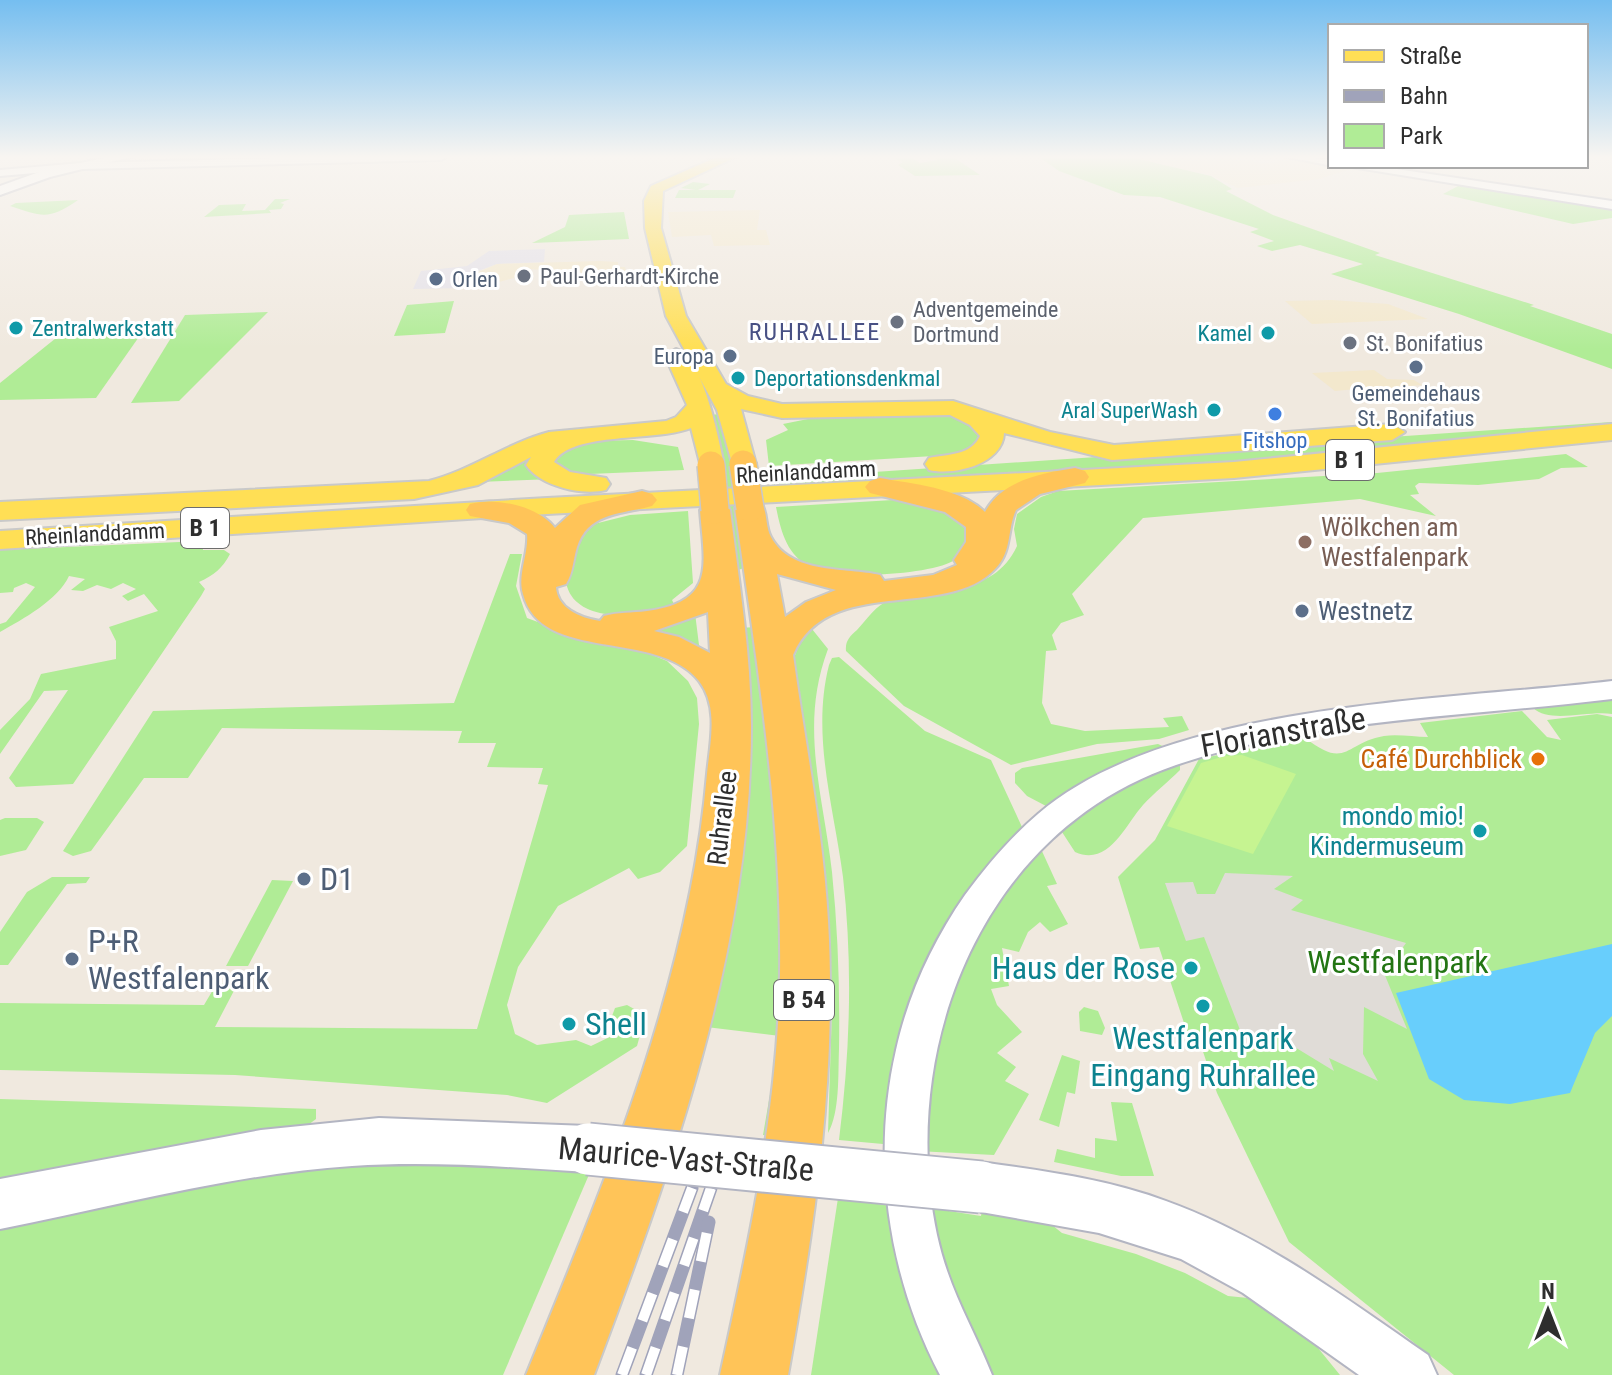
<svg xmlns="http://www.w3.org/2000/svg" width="1612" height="1375" viewBox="0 0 1612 1375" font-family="'Roboto Condensed',sans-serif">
  <rect width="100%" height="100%" fill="#f0e9df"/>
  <path fill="#e3e0e8" d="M545 249 544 262 497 264 470 274 464 288 413 289 421 271 467 266 489 251Z"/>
  <g fill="#f3e8cd">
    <path d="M1217 157 1271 164 1285 158 1351 169 1319 179 1238 188 1210 175 1129 158Z"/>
    <path d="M760 210 757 230H766L770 245 714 246 711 235 672 237 668 212Z"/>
    <path d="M599 261 618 262V267H625L627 277 582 280 581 272 527 269 517 271 514 278 499 282 485 283 486 275 469 276 497 264Z"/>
    <path d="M1332 300 1388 304 1428 319 1312 324 1285 301Z"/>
    <path d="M1374 370 1387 379 1414 380 1422 385 1396 387 1405 395 1379 396 1368 388 1335 391 1312 373Z"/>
  </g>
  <g fill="#b0ec96">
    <path d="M892 157H911L920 163 938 160 934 157H953L980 175 915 176 898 165 903 162Z"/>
    <path d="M1039 157H1130L1211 176 1232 189 1226 191 1273 215 1380 253 1375 255 1534 305 1530 306 1612 334V369L1459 314 1331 274 1363 264 1300 245 1272 251 1257 246 1274 241 1250 232 1259 229 1160 197 1124 195 1059 171Z"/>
    <path d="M693 182 710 184 698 190H736L733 198H675L679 190H696L681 188Z"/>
    <path d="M1460 185 1612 210V218L1573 224 1443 194Z"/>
    <path d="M275 199H290L280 203 284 204 281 209 269 210 271 213 204 217 219 205 246 204 242 211 265 210Z"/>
    <path d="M78 200C49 220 43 217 10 206L16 203Z"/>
    <path d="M624 212 629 239 532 243 565 227 569 215Z"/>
    <path d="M454 301 445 333 394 336 407 305Z"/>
    <path d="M268 312 179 401 131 403 185 315Z"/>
    <path d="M148 324 96 398 0 400V383L71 326Z"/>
    <path d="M915 412 963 417 986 437 969 450 950 455 769 466 766 440 788 430 783 424 813 418Z"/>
    <path d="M722 414 729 436 749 566 733 572 708 415Z"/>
    <path d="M1612 422V427L1352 456 773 488 771 479Z"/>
    <path d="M633 440 678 447 684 470 566 475 553 470 551 453 591 441Z"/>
    <path d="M551 445 553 479 478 482Z"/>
    <path d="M1566 454 1588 467 1561 468 1539 479 1478 485 1419 483 1415 486 1419 494 1410 495 1436 516 1360 499 1143 518 1072 594 1084 615 1061 623 1052 635 1057 650 1046 651 1042 703 1051 724 1085 731 1169 727 1163 718 1182 716 1189 730 1159 739 1097 744 1011 765 904 706 846 651C845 641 850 636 857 630 866 620 877 604 890 600 935 586 993 598 1017 546L1014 529 1017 514 1041 497 1058 491 1377 473Z"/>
    <path d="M893 500C925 503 954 505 972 536 967 543 961 556 953 561 929 575 838 580 812 568 787 556 781 532 776 507Z"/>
    <path d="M688 511 693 583 672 600 674 604C606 632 528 608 586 526L630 515Z"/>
    <path d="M202 541 203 550H224L230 554C222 569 214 575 199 582L205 589 201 596 73 784 16 787 9 778 68 690 44 691 0 754V730L30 699 41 674 116 659V641L109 627 158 611 144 594 128 601 122 596 136 589 123 583 111 589 97 585 83 591 71 590 85 579 69 576C58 600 23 619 0 632V624L6 622 35 587 26 583 14 588 13 592 0 593V550Z"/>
    <path d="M510 554H522L516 586 527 618 592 642 645 652 667 661 688 681 697 698 699 724 687 846 660 872 638 879 629 868 558 906 518 967 507 1005 515 1034 537 1045 576 1040 591 1046 620 1032 612 1016 615 1008 627 1005 636 1010 642 1028 637 1046 547 1103 507 1095 235 1075 0 1070V1003L204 1005 217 983H238L215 1027 477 1029 548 785 538 784 543 768 487 767 496 743H458L462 731 222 728 188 778H144L91 851 73 856 63 851 153 711 454 703Z"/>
    <path d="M695 613 700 653 647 629Z"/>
    <path d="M808 624 828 649C799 726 823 793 832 872 838 931 840 990 839 1049 838 1075 840 1112 828 1133L832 1008 830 933 821 833 793 660Z"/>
    <path d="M756 627C770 726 787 824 789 924 790 995 784 1066 775 1136L763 1135 780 1036 698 1026C730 886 750 772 739 628Z"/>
    <path d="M839 657 925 731 991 760 1022 827 973 888 894 1145 839 1140C850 1052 853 966 843 877 834 807 811 736 829 665L832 658Z"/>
    <path d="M1612 699V714C1589 710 1550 724 1533 708Z"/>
    <path d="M1522 711 1547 737 1561 740 1547 720 1597 714 1612 717V1375H1454L1289 1242 1217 1093 1196 1031 1187 1032 1159 947 1140 949 1118 877 1155 840 1199 759 1304 737C1347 771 1344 743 1384 736 1398 734 1414 737 1428 737L1420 723Z"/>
    <path d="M1158 744 1167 748 1090 780 1046 806 1027 796 1015 783V773L1022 768Z"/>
    <path d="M1180 760V770C1168 782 1154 793 1143 805 1125 825 1109 867 1075 852L1062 832 1094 803Z"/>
    <path d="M5 818H37L44 822 26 850 0 856V820Z"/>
    <path d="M1041 849 1057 884 1047 886 1068 924 1050 932 1040 922 1028 932 1019 952 1002 948 1009 986 991 989 997 1005 1022 1032 997 1053 1016 1067 1005 1081 1029 1094 994 1155 917 1151 936 1025 972 931Z"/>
    <path d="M52 877H90L86 883 67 884 8 965H0V932L27 892Z"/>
    <path d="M272 880 293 881 248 966H226Z"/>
    <path d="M1084 1007 1098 1011 1105 1028 1102 1035 1080 1031 1079 1012Z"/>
    <path d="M1062 1055 1080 1061 1075 1094 1067 1092 1059 1127 1039 1120Z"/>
    <path d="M0 1099 316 1109V1119L308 1125 0 1181Z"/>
    <path d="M1111 1102 1132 1103 1154 1176H1121L1054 1162 1057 1149 1095 1158V1138L1117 1141Z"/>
    <path d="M385 1160 591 1170 503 1375H0V1226L275 1171Z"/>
    <path d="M838 1198 891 1206 945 1375H811Z"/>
    <path d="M923 1207 981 1216 982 1210 1047 1221 1062 1233 1136 1254 1185 1273 1228 1296 1248 1298 1254 1302 1258 1294 1305 1332 1340 1375H992L978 1355Z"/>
  </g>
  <path fill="#c6f491" d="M1242 755 1296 774 1253 854 1167 826 1201 763 1225 756Z"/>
  <path fill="#e0dcd7" d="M1225 873 1293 876 1274 889 1303 900 1291 910 1406 943 1384 973 1407 1029 1364 1007 1363 1054 1378 1081 1329 1058 1334 1071 1270 1032 1247 1048 1204 937 1186 941 1165 883 1193 882 1197 894H1215Z"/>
  <path fill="#68cefc" d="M1612 944V1016L1595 1033 1570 1093 1510 1104 1464 1100 1429 1079 1396 993Z"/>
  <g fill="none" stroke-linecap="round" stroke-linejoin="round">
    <g stroke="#b3b5c2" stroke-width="4">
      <g id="tertiary">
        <path d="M324 157H446L441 160 81 169 0 176V170L81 163Z"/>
        <path d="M1612 681V699C1467 717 1315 718 1176 765 984 830 897 1046 937 1235 949 1290 972 1325 992 1375H940C888 1276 871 1159 896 1050 908 995 933 941 965 895 987 865 1010 838 1038 814 1168 702 1445 701 1612 681Z"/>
      </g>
    </g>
    <g stroke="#b3b5c2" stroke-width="4">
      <g id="secondary">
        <path d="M109 157H131L50 177 0 195V186L42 171Z"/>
        <path d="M1287 157 1330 159 1333 166Z"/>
        <path d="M1345 166H1376L1612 201V209Z"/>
        <path d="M379 1118 588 1126 605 1132 613 1149 605 1166 588 1172C509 1167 431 1161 352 1166 233 1174 116 1206 0 1229V1179L261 1130Z"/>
        <path d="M981 1162C1043 1171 1107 1179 1166 1201 1263 1236 1344 1297 1428 1355L1437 1375H1359L1243 1293 1181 1259 1099 1233 981 1212 963 1205 956 1187 963 1169Z"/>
      </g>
    </g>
    <g stroke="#c9c9c9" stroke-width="4">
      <g id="primary">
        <path d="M717 157H736L663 191 661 228 686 316 726 384 748 396 782 404 953 401 1050 432 1114 445 1392 424 1405 432 1392 440 1112 460 1004 433C1003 464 954 476 929 470L925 464 929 458C947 454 971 456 980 436L970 425 950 415 782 418 741 409 756 464 752 470H734L717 410 666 316 645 228 644 201 651 186Z"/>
        <path d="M676 349C703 356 719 440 724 465L720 471H702L691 428C657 442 572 431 554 462L570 472 606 478 610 484 606 490C582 496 540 486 526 465L531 457 478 485 414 499 0 520V502L429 481C472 470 507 443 549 432L666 421 676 417 687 405 665 356Z"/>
        <path d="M1612 424V440L1234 478 547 514 0 549V531L547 498 1234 462Z"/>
      </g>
    </g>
    <g stroke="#c9c9c9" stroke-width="4">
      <g id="trunk">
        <path d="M1075 468 1085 471 1089 477 1085 483 1040 494 1016 510C1007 530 1012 551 996 568 946 622 828 573 793 655 805 743 823 831 828 921 837 1074 815 1224 788 1375H720C749 1243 778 1108 780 973 782 816 757 662 735 508L739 502H761C768 513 765 526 771 537 791 575 846 567 880 575L884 581 933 575 957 565 954 560 966 542V527L945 512 870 493 865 487 870 481 880 478C913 484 961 488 985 512 1002 480 1042 473 1075 468ZM777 574 836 590 806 602 785 617Z"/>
        <path d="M642 491 652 494 657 500 652 506C623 514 588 512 577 547 573 560 573 573 566 584L556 587C557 608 580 618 600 621L604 616C618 612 632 613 647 611 717 602 704 564 700 510L704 504H726L730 510C739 582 751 654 751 726 751 952 672 1167 594 1375H526C605 1182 689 984 707 774 710 743 719 707 699 681 657 628 541 664 523 594 517 575 529 553 527 534L509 523 470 516 466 510 470 504C497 497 538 506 555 528L580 505ZM708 612 710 653 679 637 654 631Z"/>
      </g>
    </g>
    <use href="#tertiary" fill="#fff" fill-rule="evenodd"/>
    <use href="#secondary" fill="#fff" fill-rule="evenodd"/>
    <use href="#primary" fill="#ffdf55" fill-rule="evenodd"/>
    <use href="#trunk" fill="#ffc458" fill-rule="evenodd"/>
    <g stroke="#a0a3ba" stroke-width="13">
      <g id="rail">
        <path d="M622 1375 692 1188"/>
        <path d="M646 1375 711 1188"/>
        <path d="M677 1375 709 1222"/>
      </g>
    </g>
    <use href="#rail" stroke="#fff" stroke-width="10" stroke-dasharray="29" stroke-linecap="butt"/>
    <g stroke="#b3b5c2" stroke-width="55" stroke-linecap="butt">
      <path id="secondary-bridge" d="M588 1149 981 1187"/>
    </g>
    <g stroke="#c9c9c9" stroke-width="30" stroke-linecap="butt">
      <g id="trunk-bridge">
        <path d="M743 464 750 508"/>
        <path d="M711 465 715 510"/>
      </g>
    </g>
    <use href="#secondary-bridge" stroke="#fff" stroke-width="51"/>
    <use href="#trunk-bridge" stroke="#ffc458" stroke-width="27"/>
  </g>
  <linearGradient id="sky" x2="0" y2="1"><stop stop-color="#75bef0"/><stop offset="0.45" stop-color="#f8f5f1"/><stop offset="1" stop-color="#f8f5f1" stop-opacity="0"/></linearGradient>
  <rect width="1612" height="349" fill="url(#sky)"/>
  <g fill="#6b7280" stroke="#fff" stroke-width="3">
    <circle cx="524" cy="276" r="8"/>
    <circle cx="897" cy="322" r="8"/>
    <circle cx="1350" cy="343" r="8"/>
  </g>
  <g fill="#5c6f8a" stroke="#fff" stroke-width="3">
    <circle cx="436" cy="279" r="8"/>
    <circle cx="730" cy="356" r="8"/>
    <circle cx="1416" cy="367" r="8"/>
    <circle cx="1302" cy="611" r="8"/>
    <circle cx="304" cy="879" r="8"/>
    <circle cx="72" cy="959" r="8"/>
  </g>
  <g fill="#0f9aa8" stroke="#fff" stroke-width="3">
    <circle cx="16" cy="328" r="8"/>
    <circle cx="1268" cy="333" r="8"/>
    <circle cx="738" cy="378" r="8"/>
    <circle cx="1214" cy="410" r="8"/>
    <circle cx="1480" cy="831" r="8"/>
    <circle cx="1191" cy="968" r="8"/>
    <circle cx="1203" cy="1006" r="8"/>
    <circle cx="569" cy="1024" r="8"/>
  </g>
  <circle fill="#3f7fe0" stroke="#fff" stroke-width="3" cx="1275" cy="414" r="8"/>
  <circle fill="#8d6e63" stroke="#fff" stroke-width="3" cx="1305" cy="542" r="8"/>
  <circle fill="#e8710a" stroke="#fff" stroke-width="3" cx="1538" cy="759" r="8"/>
  <g text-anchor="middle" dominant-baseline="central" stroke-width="6" stroke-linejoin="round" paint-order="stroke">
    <g font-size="22" fill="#5b616d" stroke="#fff" text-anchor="start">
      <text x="540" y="276">Paul-Gerhardt-Kirche</text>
      <text x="913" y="309">Adventgemeinde<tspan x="913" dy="25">Dortmund</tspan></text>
      <text x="1366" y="343">St. Bonifatius</text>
    </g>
    <g font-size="22" fill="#4e5e75" stroke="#fff" text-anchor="start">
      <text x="452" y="279">Orlen</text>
      <text x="714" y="356" text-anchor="end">Europa</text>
      <text x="1416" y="393" text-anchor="middle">Gemeindehaus<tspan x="1416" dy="25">St. Bonifatius</tspan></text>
    </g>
    <g font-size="22" fill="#0d838f" stroke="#fff" text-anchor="start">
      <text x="32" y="328">Zentralwerkstatt</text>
      <text x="1252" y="333" text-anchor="end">Kamel</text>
      <text x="754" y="378">Deportationsdenkmal</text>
      <text x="1198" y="410" text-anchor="end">Aral SuperWash</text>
    </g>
    <g font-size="22" fill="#366cbe" stroke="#fff">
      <text x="1275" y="440">Fitshop</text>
    </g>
    <g font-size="22" fill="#2e2e2e" stroke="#fff">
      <text transform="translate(806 472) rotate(-3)">Rheinlanddamm</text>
      <text transform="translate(95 534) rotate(-3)">Rheinlanddamm</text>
    </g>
    <g font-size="24" letter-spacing="2" fill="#485084" stroke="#fff">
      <text x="815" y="332">RUHRALLEE</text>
    </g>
    <g fill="#fff" stroke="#6d6d6d" stroke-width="2">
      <rect x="1326" y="440" width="48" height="40" rx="6"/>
      <rect x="181" y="508" width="48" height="40" rx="6"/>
      <rect x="774" y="980" width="60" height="40" rx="6"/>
    </g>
    <g font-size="24" font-weight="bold" fill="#2e2e2e">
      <text x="1350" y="460">B 1</text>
      <text x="205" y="528">B 1</text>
      <text x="804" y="1000">B 54</text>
    </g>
    <g font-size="26" fill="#785e54" stroke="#fff" text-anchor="start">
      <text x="1321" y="527">Wölkchen am<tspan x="1321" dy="30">Westfalenpark</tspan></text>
    </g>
    <g font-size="26" fill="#4e5e75" stroke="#fff" text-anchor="start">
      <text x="1318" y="611">Westnetz</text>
    </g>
    <g font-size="26" fill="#c56008" stroke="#fff" text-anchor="end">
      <text x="1522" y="759">Café Durchblick</text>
    </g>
    <g font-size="26" fill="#0d838f" stroke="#fff" text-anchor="end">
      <text x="1464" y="816">mondo mio!<tspan x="1464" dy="30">Kindermuseum</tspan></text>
    </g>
    <g font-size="26" fill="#2e2e2e" stroke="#fff">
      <text transform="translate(722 818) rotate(-83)">Ruhrallee</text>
    </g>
    <g font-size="32" fill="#2e2e2e" stroke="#fff">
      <text transform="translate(1283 732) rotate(-10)">Florianstraße</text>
      <text transform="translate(686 1159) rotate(5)">Maurice-Vast-Straße</text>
    </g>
    <g font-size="32" fill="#4e5e75" stroke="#fff" text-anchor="start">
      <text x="320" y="879">D1</text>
      <text x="88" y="941">P+R<tspan x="88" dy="37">Westfalenpark</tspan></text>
    </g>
    <g font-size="32" fill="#237513" stroke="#fff">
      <text x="1398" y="962">Westfalenpark</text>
    </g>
    <g font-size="32" fill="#0d838f" stroke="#fff" text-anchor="end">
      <text x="1175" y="968">Haus der Rose</text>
      <text x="585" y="1024" text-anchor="start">Shell</text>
      <text x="1203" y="1038" text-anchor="middle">Westfalenpark<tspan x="1203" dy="37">Eingang Ruhrallee</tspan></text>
    </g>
  </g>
  <rect x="1328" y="24" width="260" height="144" fill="#ffffff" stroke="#ababab" stroke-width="2"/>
  <rect x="1344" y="50" width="40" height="12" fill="#ffdf55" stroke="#ababab" stroke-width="2"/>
  <text x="1400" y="64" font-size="24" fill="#2e2e2e">Straße</text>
  <rect x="1344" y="90" width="40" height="12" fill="#a0a3ba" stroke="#ababab" stroke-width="2"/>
  <text x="1400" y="104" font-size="24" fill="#2e2e2e">Bahn</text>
  <rect x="1344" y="124" width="40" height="24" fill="#b0ec96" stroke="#ababab" stroke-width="2"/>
  <text x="1400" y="144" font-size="24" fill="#2e2e2e">Park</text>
  <g transform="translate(1548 1311)" stroke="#ffffff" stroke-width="6" paint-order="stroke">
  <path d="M0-6L14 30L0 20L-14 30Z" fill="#2e2e2e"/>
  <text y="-12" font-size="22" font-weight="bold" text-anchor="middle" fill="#2e2e2e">N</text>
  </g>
</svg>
